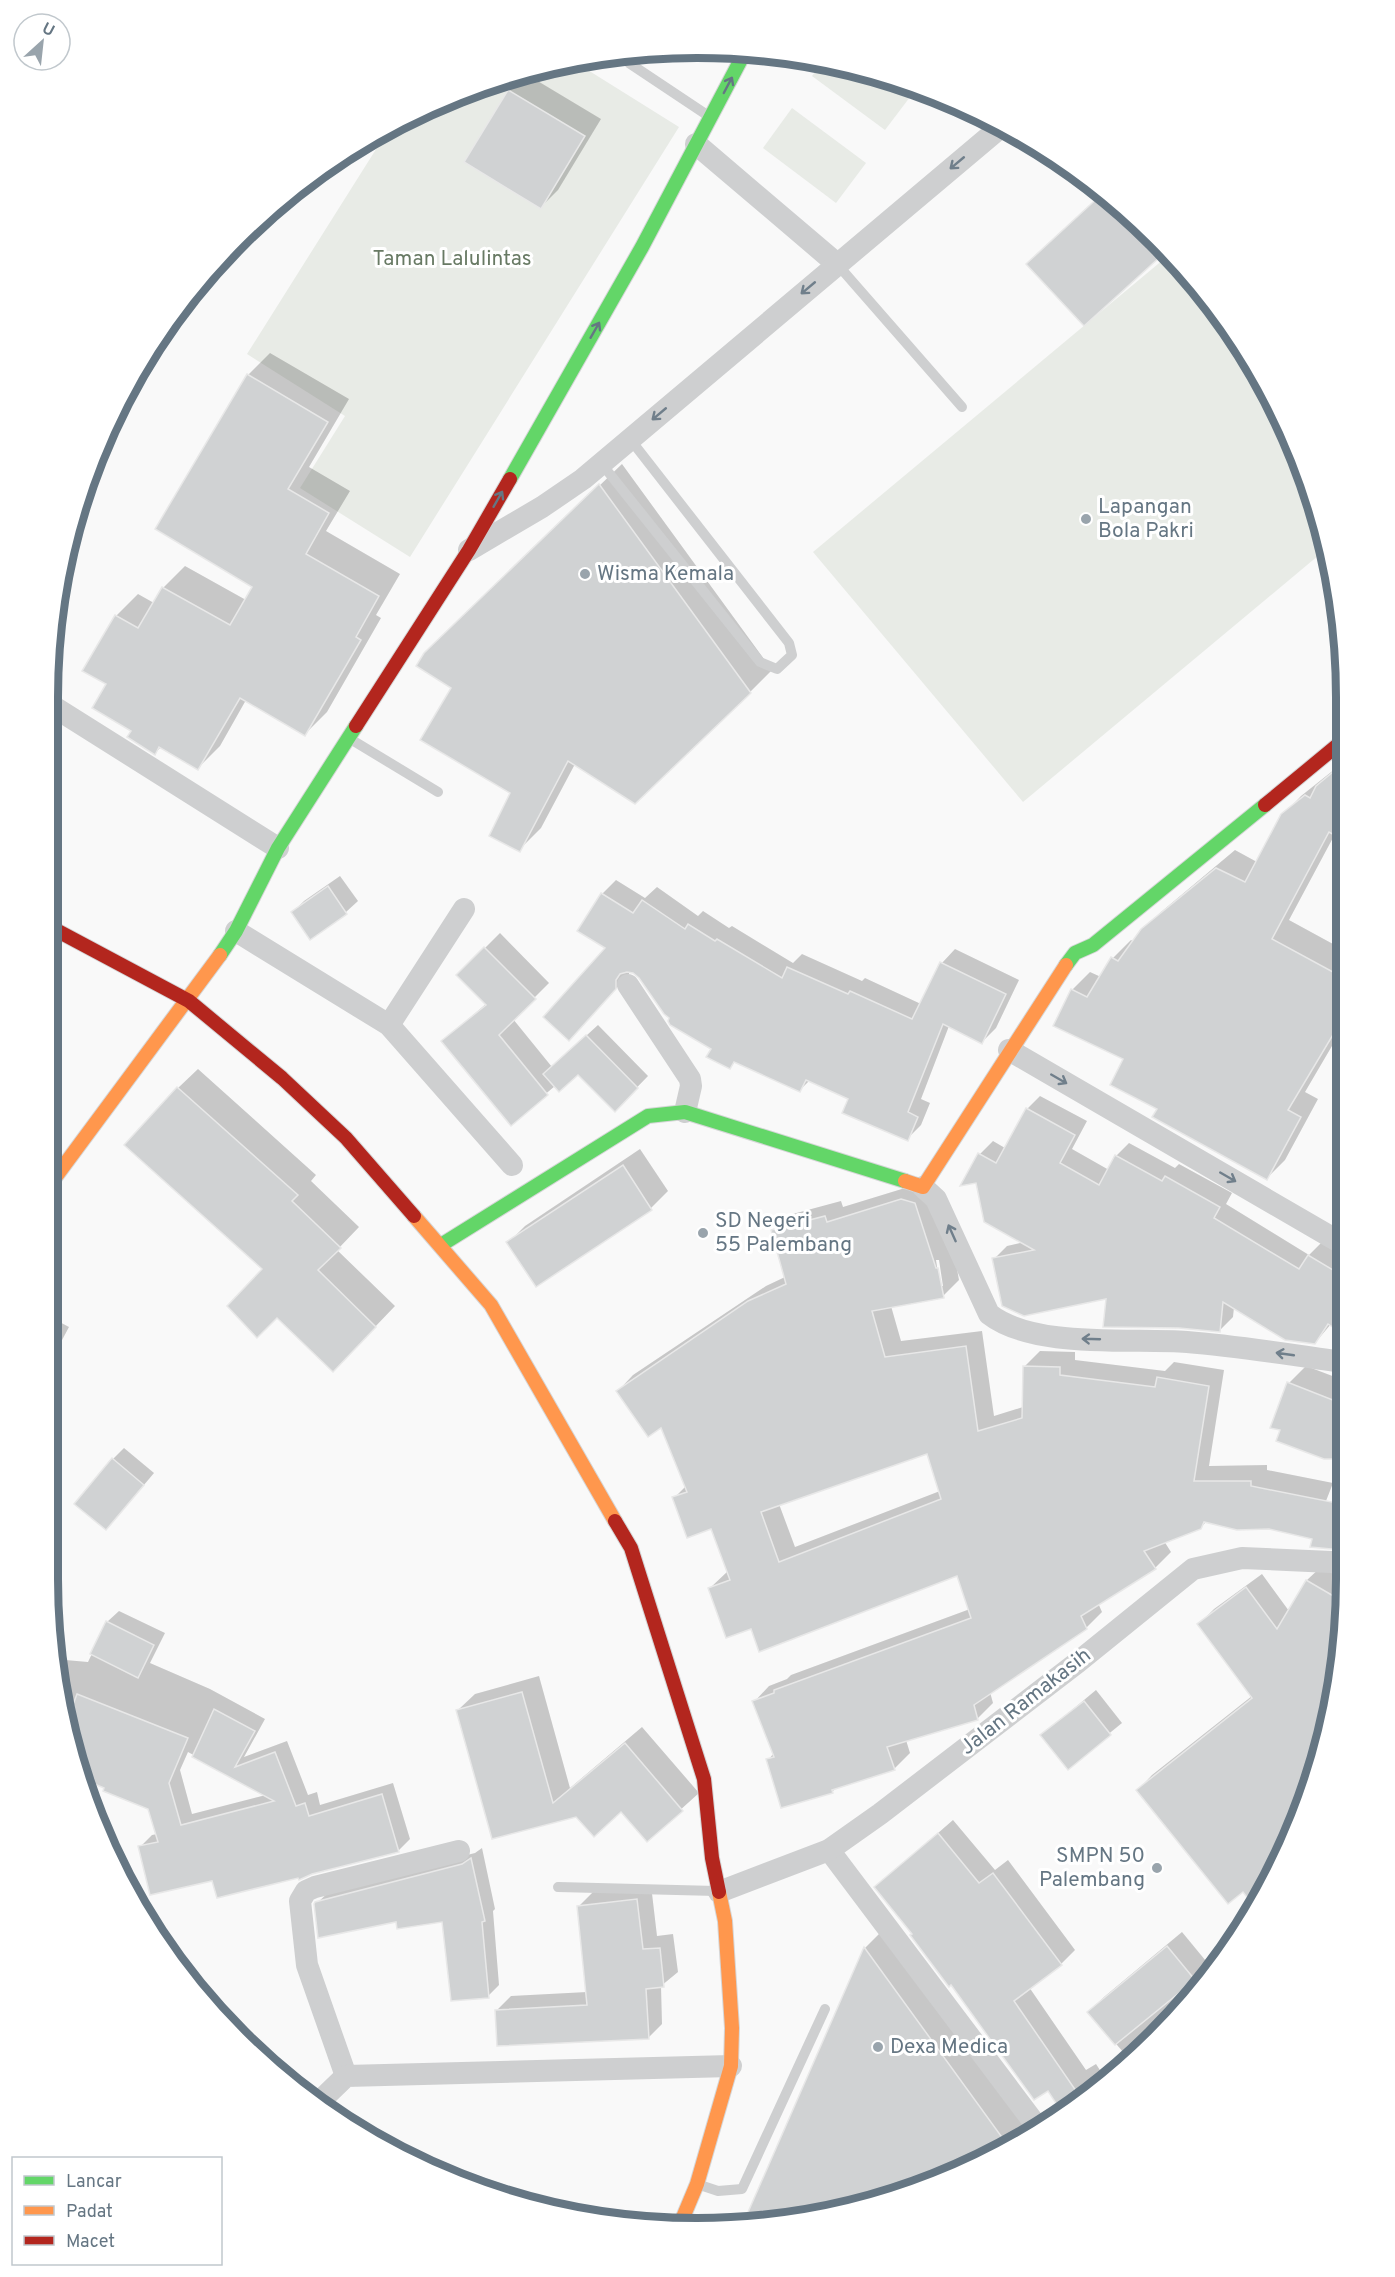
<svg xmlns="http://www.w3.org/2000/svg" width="1395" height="2277" viewBox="0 0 1395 2277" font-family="Overpass,sans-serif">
  <rect width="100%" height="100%" fill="#f9f9f9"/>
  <g fill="#e8ebe6">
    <path d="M575 62 679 127 410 557 300 488 345 416 247 354 390 127 488 83Z"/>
    <path d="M822 63C854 68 886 73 913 93L885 130 812 76Z"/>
    <path d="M792 108 866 163 836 203 763 148Z"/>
    <path d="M1170 254 1186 270 1260 373 1313 489 1325 550 1023 802 813 552Z"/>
  </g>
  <g fill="#0003" fill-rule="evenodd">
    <path d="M526 74 601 119 558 190 541 207 466 162 509 90Z"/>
    <path d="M1104 193 1165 250 1084 324 1045 247Z"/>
    <path d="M270 353 349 399 309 467 350 491 326 531 400 574 376 615 381 618 327 712 305 734 246 700 220 746 198 768 161 747 155 753 133 731 108 684 116 616 138 594 154 603 163 588 185 566 246 600 254 586 248 375Z"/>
    <path d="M622 464 772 670 750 692 575 764 541 828 519 850 512 792 453 687 448 631Z"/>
    <path d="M1345 761V839L1335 834 1289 920 1344 950V1036L1339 1034 1305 1092 1318 1099 1285 1160 1267 1178 1159 1108 1125 1058 1072 990 1090 972 1101 977 1113 958 1131 940 1134 942 1161 912 1235 850 1257 862 1283 815 1301 796Z"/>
    <path d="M340 876 358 901 346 912 310 938 293 912 304 901Z"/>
    <path d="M616 880 645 898 657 887 698 916 703 911 729 928 732 926 793 963 802 954 862 981 865 978 921 1004 942 963 955 949 1019 980 996 1028 982 1042 949 1026 921 1099 930 1103 921 1125 907 1139 850 1098 810 1080 800 1090 736 1061 730 1067 712 1048 671 1018 640 977 629 970V974L583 1025 607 948 602 894Z"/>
    <path d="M500 933 549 983 513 1019 552 1067 598 1025 648 1076 615 1110 578 1073 555 1086 511 1123 443 1041 487 1003 458 975Z"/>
    <path d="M198 1069 316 1175 311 1181 359 1227 337 1250 395 1306 352 1351 264 1269 178 1088Z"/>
    <path d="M1040 1096 1087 1121 1072 1149 1109 1170 1116 1156 1129 1143 1175 1168 1179 1164 1232 1193 1226 1204 1309 1255 1322 1242 1343 1256V1332L1331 1324 1315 1343 1234 1307 1233 1317 1220 1330 1107 1297 994 1259 1007 1246 1024 1242 980 1154 993 1141 1005 1148 1027 1109Z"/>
    <path d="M640 1149 668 1191 651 1208 537 1285 508 1243 525 1226Z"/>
    <path d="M918 1184 954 1252 959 1280 943 1296 891 1306 901 1341 982 1331 994 1416 1023 1407 1024 1367 1040 1351 1075 1352V1360L1165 1371 1174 1362 1224 1370 1209 1466 1267 1465V1470L1333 1483 1319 1519 1269 1528 1207 1521 1200 1528 1164 1541 1171 1552 1155 1568 1098 1603 1102 1612 1086 1628 990 1692 993 1703 977 1719 906 1740 910 1753 894 1769 837 1787 832 1792 768 1760 774 1753 754 1702 769 1686 787 1679 791 1675 970 1609 958 1574 752 1628 710 1588 728 1571 712 1527 674 1498 686 1486 661 1426 618 1391 633 1375 766 1286 785 1277 773 1231 789 1215 841 1201 843 1207ZM936 1260H939L943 1286H940ZM928 1452 940 1491 795 1547 779 1504Z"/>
    <path d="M54 1319 69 1327 54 1355Z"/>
    <path d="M1306 1366 1343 1380 1342 1448 1332 1458 1282 1428 1289 1383Z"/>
    <path d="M124 1448 154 1473 117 1517 113 1459Z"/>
    <path d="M1322 1566 1342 1577 1341 1664 1298 1828 1254 1903 1243 1890 1138 1790 1152 1775 1252 1696 1199 1624 1214 1609 1262 1574 1289 1611 1307 1580Z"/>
    <path d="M119 1611 165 1633 150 1663 210 1689 265 1719 244 1757 287 1741 308 1795 317 1792 320 1805 393 1783 410 1839 398 1851 299 1876 213 1879 140 1847 152 1835 157 1834 150 1807 80 1776 54 1665V1659L88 1662 107 1622ZM188 1752 266 1795 192 1814 180 1770Z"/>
    <path d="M539 1676 570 1788 642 1727 699 1793 647 1840 621 1810 577 1816 493 1838 458 1710 475 1694Z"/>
    <path d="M1096 1690 1122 1723 1068 1767 1042 1735Z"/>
    <path d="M953 1820 995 1870 1008 1860 1075 1950 1061 1964 1029 1987 1086 2070 1096 2064 1107 2081 1093 2095 1064 2113 1048 2089 876 1887Z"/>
    <path d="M482 1848 495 1909 493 1911 499 1985 488 1996 444 1920 397 1921 315 1905 332 1889 475 1853Z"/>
    <path d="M651 1885 657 1936 673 1934 678 1972 661 1986 662 2024 648 2038 497 2010 511 1996 587 1992 579 1906 593 1892Z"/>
    <path d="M887 1926 1035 2131 985 2162 906 2195 783 2223 744 2226 865 1948Z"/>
    <path d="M1182 1932 1215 1972 1129 2059 1089 2012 1104 1997Z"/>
  </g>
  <g fill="#d0d2d3" stroke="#e8e8e8" stroke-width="1.5" fill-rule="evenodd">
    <path d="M508 90 585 136 541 209 464 162Z"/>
    <path d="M1103 193 1161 256 1084 326 1026 264Z"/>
    <path d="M247 374 328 422 288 489 329 513 306 554 379 596 356 637 361 640 305 736 240 698 198 770 159 747 155 755 127 737 131 731 92 708 106 684 82 671 115 615 138 628 162 587 230 625 252 587 155 529Z"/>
    <path d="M599 484 751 693 635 804 568 761 520 852 489 836 510 793 420 740 451 688 416 666 424 653Z"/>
    <path d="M1345 762V841L1329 832 1272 939 1344 978V1038L1334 1033 1288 1110 1301 1117 1267 1180 1152 1117 1157 1109 1110 1085 1123 1059 1053 1026 1071 989 1087 997 1111 957 1118 961 1141 929 1216 868 1245 882 1281 814 1305 795 1310 798 1316 786Z"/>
    <path d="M328 886 347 914 310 940 291 912Z"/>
    <path d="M601 893 633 913 642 900 685 929 688 924 715 941 717 939 782 978 787 967 848 994 850 991 912 1019 940 962 1006 994 982 1044 943 1024 908 1112 918 1117 908 1141 842 1113 848 1099 806 1080 800 1092 734 1062 730 1069 706 1057 711 1049 670 1025 668 1021 669 1018 664 1014 639 978 633 973 627 972 620 974 616 980V989L569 1041 543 1017 605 948 577 931Z"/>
    <path d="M484 947 536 999 499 1035 548 1095 511 1126 441 1041 486 1005 456 975Z"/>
    <path d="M586 1035 638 1088 615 1112 578 1075 559 1092 543 1074Z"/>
    <path d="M177 1087 298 1195 292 1201 341 1248 318 1270 376 1327 333 1372 277 1318 257 1338 227 1306 262 1269 124 1145Z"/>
    <path d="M1026 1108 1075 1135 1060 1163 1099 1185 1115 1155 1162 1181 1165 1176 1220 1207 1214 1218 1299 1269 1308 1255 1343 1276V1334L1328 1324 1315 1344 1285 1340 1223 1302 1220 1332 1179 1328 1103 1327 1106 1299 1024 1316 1002 1306 992 1258 1034 1250 984 1222 976 1183 960 1186 978 1153 996 1163Z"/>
    <path d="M623 1165 652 1210 536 1287 506 1242Z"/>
    <path d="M901 1199 915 1203 936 1268H938L944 1298 872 1311 885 1357 966 1346 978 1431 1022 1418 1023 1366 1060 1367V1375L1155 1387 1157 1377 1209 1386 1194 1481H1251V1486L1342 1504V1550L1310 1547 1312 1539 1269 1529 1237 1530 1204 1522 1201 1529 1144 1551 1156 1569 1081 1616 1087 1629 974 1705 978 1720 887 1747 895 1770 832 1790 833 1793 781 1808 766 1759 774 1757 752 1701 774 1693V1690L971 1618 957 1576 759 1652 751 1629 726 1638 708 1588 730 1580 711 1529 687 1538 672 1497 687 1492 661 1428 648 1437 616 1391 748 1301 786 1284 771 1230 825 1216 827 1222ZM927 1454 941 1499 779 1562 761 1512Z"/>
    <path d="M1287 1382 1343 1404 1342 1435 1333 1459H1324L1276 1441 1280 1430 1270 1428Z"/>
    <path d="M112 1458 144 1485 106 1530 74 1504Z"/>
    <path d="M1306 1580 1342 1601 1341 1664 1298 1827 1253 1905 1243 1892 1228 1904 1136 1790 1252 1698 1197 1624 1246 1587 1277 1629Z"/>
    <path d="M106 1621 154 1645 138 1678 90 1654Z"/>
    <path d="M522 1692 553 1803 625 1743 683 1811 647 1842 621 1812 594 1837 576 1817 492 1839 456 1710Z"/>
    <path d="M77 1694 188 1738 169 1783 181 1825 274 1801 192 1757 214 1709 255 1731 235 1767 275 1752 296 1806 305 1803 309 1816 382 1794 399 1852 312 1874 299 1880 298 1878 217 1898 212 1881 150 1895 138 1846 158 1842 148 1809 103 1791 104 1788 80 1778 67 1720Z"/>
    <path d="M1084 1701 1111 1735 1068 1770 1040 1735Z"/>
    <path d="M938 1833 979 1883 993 1873 1062 1965 1014 2001 1083 2101 1063 2114 1048 2091 1034 2100 951 1985 949 1987 910 1935 912 1934 874 1887Z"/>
    <path d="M471 1858 485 1921 482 1922 489 1998 451 2001 442 1922 397 1929 396 1922 318 1938 314 1904 315 1902 462 1864Z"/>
    <path d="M637 1899 643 1949 660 1948 664 1987 646 1989 649 2039 497 2046 495 2010 587 2005 577 1906Z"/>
    <path d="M1167 1946 1195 1980 1115 2045 1087 2012Z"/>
    <path d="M864 1947 1009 2147 985 2162 906 2195 783 2223 742 2226Z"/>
  </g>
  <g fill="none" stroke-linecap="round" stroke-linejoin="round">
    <g stroke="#d5d6d7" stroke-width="16">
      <g id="fast">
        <path d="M510 479 642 247 746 50"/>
        <path d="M220 955 236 931 278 848 356 726"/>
        <path d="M1066 965 1075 953 1093 945 1265 805"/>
        <path d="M441 1245 648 1116 685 1112 905 1181"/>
      </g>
    </g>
    <g stroke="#d5d6d7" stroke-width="16">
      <g id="slow">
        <path d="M54 1179 220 955"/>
        <path d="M905 1181 923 1187 1066 965"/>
        <path d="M414 1216 491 1305 615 1521"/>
        <path d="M679 2227 697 2184 731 2066 732 2028 725 1921 719 1892"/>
      </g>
    </g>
    <g stroke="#d5d6d7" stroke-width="16">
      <g id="jam">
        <path d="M356 726 469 550 510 479"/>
        <path d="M1265 805 1345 739"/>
        <path d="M54 929 189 1001 282 1078 346 1138 414 1216"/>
        <path d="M615 1521 631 1548 704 1779 712 1858 719 1892"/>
      </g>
    </g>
    <g stroke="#cecfd0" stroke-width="10">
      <path d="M625 53 629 63 707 115"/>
      <path d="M837 264 962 407"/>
      <path d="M601 463 760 662 777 669 792 655 789 643 630 439"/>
      <path d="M352 740 438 792"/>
      <path d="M558 1887 716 1891"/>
      <path d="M700 2185 718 2191 742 2189 825 2009"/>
    </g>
    <g stroke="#cecfd0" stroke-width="22">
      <path d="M696 144 837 264"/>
      <path d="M469 550 542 507 583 479 1002 126"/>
      <path d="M54 707 278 848"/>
      <path d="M236 931 389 1025 512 1165"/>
      <path d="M628 985 690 1079 691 1086 685 1112"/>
      <path d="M389 1025 464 909"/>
      <path d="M1009 1050 1343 1244"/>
      <path d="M923 1187 936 1199 989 1314C1034 1349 1131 1338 1187 1342 1239 1346 1291 1355 1343 1362"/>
      <path d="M829 1850 1039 2129"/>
      <path d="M719 1892 829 1850 880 1814 1078 1662 1193 1569 1242 1558 1331 1562 1342 1564"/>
      <path d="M346 2076 307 1965 300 1901 306 1891 315 1887 459 1851"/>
      <path d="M317 2104 346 2076 731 2066"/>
    </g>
    <use href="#fast" stroke="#63d668" stroke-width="14"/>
    <use href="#slow" stroke="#ff974d" stroke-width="14"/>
    <use href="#jam" stroke="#b3261e" stroke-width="14"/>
  </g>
  <defs><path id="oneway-shaft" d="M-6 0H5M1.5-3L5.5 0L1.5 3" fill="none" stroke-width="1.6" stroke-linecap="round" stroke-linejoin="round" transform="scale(1.5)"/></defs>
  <g stroke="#657683">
    <use href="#oneway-shaft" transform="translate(728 85) rotate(-62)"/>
    <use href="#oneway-shaft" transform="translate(595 330) rotate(-60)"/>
    <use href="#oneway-shaft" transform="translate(498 499) rotate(-60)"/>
  </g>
  <g stroke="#707f8b">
    <use href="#oneway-shaft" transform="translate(957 163) rotate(140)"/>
    <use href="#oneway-shaft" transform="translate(808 288) rotate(140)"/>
    <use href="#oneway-shaft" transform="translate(659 414) rotate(140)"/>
    <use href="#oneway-shaft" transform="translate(1059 1079) rotate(30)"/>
    <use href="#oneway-shaft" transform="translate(1228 1177) rotate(30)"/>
    <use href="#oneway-shaft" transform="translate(952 1233) rotate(-114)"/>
    <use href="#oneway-shaft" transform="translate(1091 1339) rotate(-178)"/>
    <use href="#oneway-shaft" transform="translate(1285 1354) rotate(-172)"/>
  </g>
  <g fill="#99a4ac" stroke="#fff" stroke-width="2">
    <circle cx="1086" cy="519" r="6"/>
    <circle cx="585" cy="574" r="6"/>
    <circle cx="703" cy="1233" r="6"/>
    <circle cx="1157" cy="1868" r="6"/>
    <circle cx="878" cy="2047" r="6"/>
  </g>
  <g text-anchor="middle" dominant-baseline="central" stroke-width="6" stroke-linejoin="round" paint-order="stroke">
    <g font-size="21" fill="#687a64" stroke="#fff">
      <text x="452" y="259">Taman Lalulintas</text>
    </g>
    <g font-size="21" fill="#657683" stroke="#fff" text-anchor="start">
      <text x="1098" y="507">Lapangan<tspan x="1098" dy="24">Bola Pakri</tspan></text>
      <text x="597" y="574">Wisma Kemala</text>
      <text x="715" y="1221">SD Negeri<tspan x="715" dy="24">55 Palembang</tspan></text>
      <text x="1145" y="1856" text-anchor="end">SMPN 50<tspan x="1145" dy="24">Palembang</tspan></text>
      <text x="890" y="2047">Dexa Medica</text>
    </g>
    <g font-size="21" fill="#657683" stroke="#fff">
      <text transform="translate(1026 1702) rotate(-38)">Jalan Ramakasih</text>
    </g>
  </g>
  <path d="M0 0H1395V2277H0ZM697 58H697A639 639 0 0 1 1336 697V1579A639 639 0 0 1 697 2218H697A639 639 0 0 1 58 1579V697A639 639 0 0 1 697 58Z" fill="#fff" fill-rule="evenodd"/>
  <path fill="none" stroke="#657683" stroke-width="8" d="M697 58H697A639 639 0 0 1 1336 697V1579A639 639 0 0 1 697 2218H697A639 639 0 0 1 58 1579V697A639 639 0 0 1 697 58Z"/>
  <rect x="12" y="2157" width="210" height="108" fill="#ffffff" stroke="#c1c8cd" stroke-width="1.5"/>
  <rect x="24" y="2176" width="30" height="9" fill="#63d668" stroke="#c1c8cd" stroke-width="1.5"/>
  <text x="66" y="2187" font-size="18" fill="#657683">Lancar</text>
  <rect x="24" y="2206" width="30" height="9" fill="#ff974d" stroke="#c1c8cd" stroke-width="1.5"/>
  <text x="66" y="2217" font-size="18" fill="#657683">Padat</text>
  <rect x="24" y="2236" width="30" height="9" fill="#b3261e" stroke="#c1c8cd" stroke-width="1.5"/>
  <text x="66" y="2247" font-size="18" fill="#657683">Macet</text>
  <g transform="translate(42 42) rotate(27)"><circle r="28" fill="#ffffff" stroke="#c1c8cd" stroke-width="1.5"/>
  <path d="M0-4.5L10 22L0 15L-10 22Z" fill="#99a4ac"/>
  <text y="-9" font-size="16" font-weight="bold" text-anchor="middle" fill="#657683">U</text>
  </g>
</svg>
